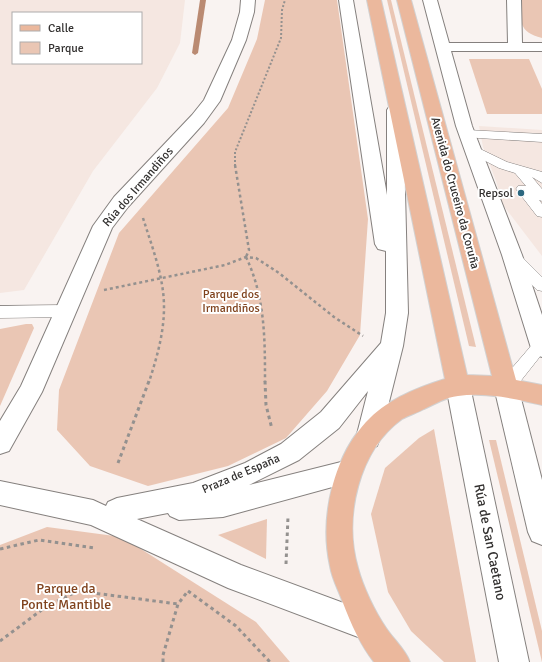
<svg xmlns="http://www.w3.org/2000/svg" width="542" height="662" viewBox="0 0 542 662" font-family="Signika,sans-serif">
  <rect width="100%" height="100%" fill="#f9f3f1"/>
  <g fill="#f5e7e1" fill-rule="evenodd">
    <path d="M0 0H185L180 43 157 88 93 171 24 290 0 293ZM13 13H141V63H13Z"/>
    <path d="M479 126 542 130V256L503 205 496 181 483 147Z"/>
  </g>
  <g fill="#eac6b4">
    <path d="M265 0H337L368 219 360 335 327 391 286 438 228 466 148 486 90 466 57 430 59 390 119 233 228 108 257 39Z"/>
    <path d="M387 0H391L476 347 469 346Z"/>
    <path d="M519 0H542V38C518 32 521 21 519 0Z"/>
    <path d="M469 59H529L542 89V114H487Z"/>
    <path d="M26 324H32L34 328 0 406V329Z"/>
    <path d="M434 429 476 662H444L411 631 388 592 371 514 385 468 419 438Z"/>
    <path d="M489 440H496L542 631V662Z"/>
    <path d="M267 519 266 559 218 535Z"/>
    <path d="M47 527 122 537 256 622 290 662H0V545Z"/>
  </g>
  <g fill="none" stroke-linecap="round" stroke-linejoin="round">
    <path fill="#ba8a72" fill-rule="evenodd" d="M200 0H206L198 53 195 55 192 53Z"/>
    <g stroke="#85807e" stroke-width="1">
      <g id="service">
        <path d="M467 130 542 134V142L463 137 461 134Z"/>
        <path d="M472 145 507 162 542 172V183L532 177 542 189V201L539 200 542 204V217L537 216 516 189 518 186H526L515 173 499 168 468 152 466 149Z"/>
        <path d="M513 252 518 253 542 277V291L537 290 508 261 506 257 508 253Z"/>
        <path d="M66 305 71 307 73 311 71 315 66 317 0 318V306Z"/>
        <path d="M542 337V354L512 392 506 394 500 392 498 387 500 382 537 339Z"/>
      </g>
    </g>
    <g stroke="#85807e" stroke-width="2">
      <g id="minor">
        <path d="M241 0H255L254 12 246 40 220 101 204 123 128 207 112 228 42 392 9 451 0 454V421L21 386 93 226 114 197 192 115 204 100 232 40 240 12Z"/>
        <path d="M339 0H353L387 195V110L389 107 395 105 401 107 403 110 408 313 403 346 380 438 377 446 368 449 359 446 356 438 368 391 339 428 299 460 249 485 349 460 358 464 362 472 358 480 223 517 179 520 170 516 168 513 137 519 241 565 376 615 381 625 376 635 366 640 228 588 91 525 0 505V481L93 500 106 506 108 502 117 498 193 483 245 463 281 444 321 412 381 343 386 313V251L378 249 375 244Z"/>
        <path d="M423 0H437L449 43H508L507 0H521L522 43H542V51H451L472 126 522 255 542 315V357L534 354 531 348 502 255 456 126Z"/>
      </g>
    </g>
    <g stroke="#85807e" stroke-width="2">
      <g id="tertiary">
        <path d="M458 376 466 379 470 386 529 662H499L446 386 450 379Z"/>
        <path d="M506 377 514 380 518 387 542 480V545L532 541 528 532 494 387 498 380Z"/>
      </g>
    </g>
    <g stroke="#d2d1d1" stroke-width="2">
      <path id="primary" d="M367 0H381L467 375 492 376 397 0H411L516 380 542 385V405C515 399 486 392 458 396 446 397 435 404 424 409 417 413 409 415 402 419 359 450 343 517 358 568 363 587 375 612 386 628 394 640 405 649 410 662H374C360 644 351 624 343 603 339 591 332 579 330 566 319 517 334 453 370 418 389 399 419 387 445 379Z"/>
    </g>
    <path stroke="#94918f" stroke-width="2" stroke-dasharray="2 2" stroke-linecap="butt" d="M235 166V152L281 38 282 10 285 0"/>
    <g stroke="#94918f" stroke-width="2.5" stroke-dasharray="3 3" stroke-linecap="butt">
      <path d="M235 165 249 250 246 257"/>
      <path d="M143 218C152 247 164 277 164 307 164 333 157 357 149 382"/>
      <path d="M246 257C265 297 265 338 265 382"/>
      <path d="M104 290 225 265 246 257 256 258 279 273 334 317 363 336"/>
    </g>
    <g stroke="#94918f" stroke-width="3" stroke-dasharray="3.5 3.5" stroke-linecap="butt">
      <path d="M265 381 266 405 272 429"/>
      <path d="M118 463 149 381"/>
      <path d="M0 549 39 540 94 548"/>
      <path d="M286 564 288 517"/>
      <path d="M188 591 236 626 270 662"/>
      <path d="M0 641 47 606 78 591 178 604"/>
      <path d="M163 662V655L178 604 188 591"/>
    </g>
    <use href="#service" fill="#fff" fill-rule="evenodd"/>
    <use href="#minor" fill="#fff" fill-rule="evenodd"/>
    <use href="#tertiary" fill="#fff" fill-rule="evenodd"/>
    <use href="#primary" fill="#ebb89d" fill-rule="evenodd"/>
  </g>
  <circle fill="#2c677f" stroke="#fff" stroke-width="1.5" cx="521" cy="193" r="4"/>
  <g text-anchor="middle" dominant-baseline="central" stroke-width="4" stroke-linejoin="round" paint-order="stroke">
    <g font-size="12" fill="#32302f" stroke="#fff">
      <text transform="translate(138 187) rotate(-49)">Rúa dos Irmandiños</text>
      <text transform="translate(455 193) rotate(75)">Avenida do Cruceiro da Coruña</text>
      <text transform="translate(241 474) rotate(-23)">Praza de España</text>
    </g>
    <g font-size="12" fill="#32302f" stroke="#fff" text-anchor="end">
      <text x="513" y="193">Repsol</text>
    </g>
    <g font-size="12" fill="#80431e" stroke="#fff">
      <text x="231" y="294">Parque dos<tspan x="231" dy="14">Irmandiños</tspan></text>
    </g>
    <g font-size="14" fill="#32302f" stroke="#fff">
      <text transform="translate(490 542) rotate(79)">Rúa de San Caetano</text>
    </g>
    <g font-size="14" fill="#80431e" stroke="#fff">
      <text x="66" y="588">Parque da<tspan x="66" dy="16">Ponte Mantible</tspan></text>
    </g>
  </g>
  <rect x="12" y="12" width="130" height="52" fill="#ffffff" stroke="#adacac"/>
  <rect x="20" y="25" width="20" height="6" fill="#ebb89d" stroke="#adacac"/>
  <text x="48" y="32" font-size="12" fill="#32302f">Calle</text>
  <rect x="20" y="42" width="20" height="12" fill="#eac6b4" stroke="#adacac"/>
  <text x="48" y="52" font-size="12" fill="#32302f">Parque</text>
</svg>
